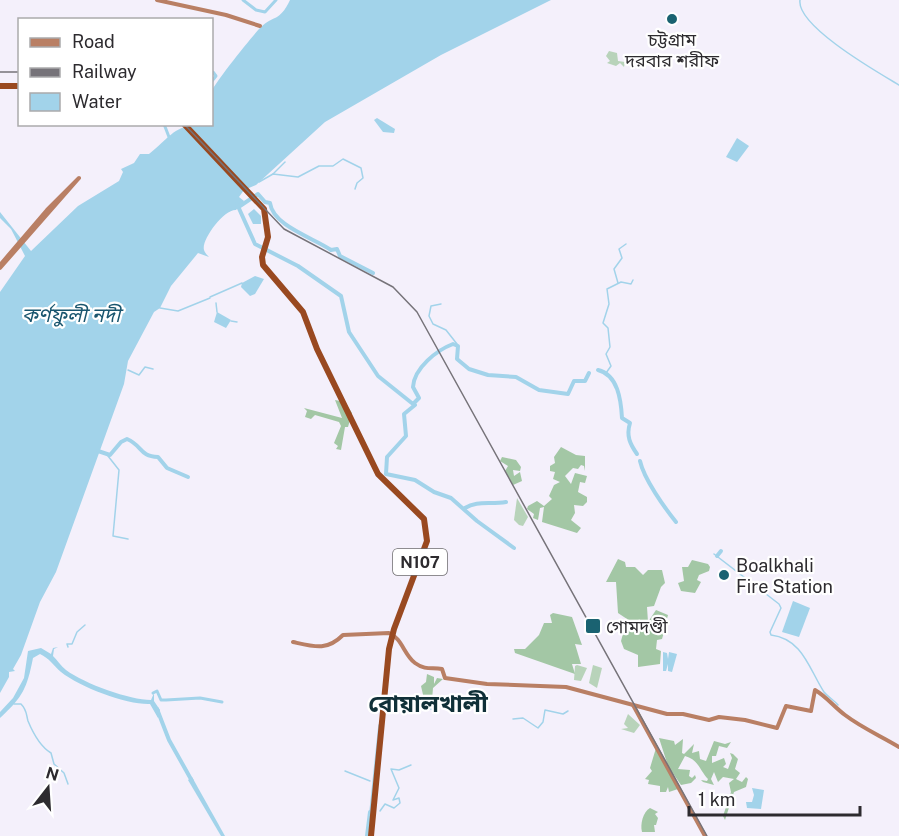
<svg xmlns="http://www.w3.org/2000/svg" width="899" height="836" viewBox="0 0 899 836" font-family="'Public Sans','Noto Sans Bengali',sans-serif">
  <rect width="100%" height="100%" fill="#f4f0fb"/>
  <g fill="#b8d3ba">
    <path d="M609 51 617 53 618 61 625 62 624 67 620 63 616 66 607 63 610 61 606 56Z"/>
    <path d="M517 498 528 517 523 526 519 525 514 520Z"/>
    <path d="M577 665 587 668 581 681 574 680 575 666Z"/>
    <path d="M593 665 602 668 597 688 589 683Z"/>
    <path d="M628 714 640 725 634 733 621 729 628 728 624 724Z"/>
  </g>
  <g fill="#a3c7a5">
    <path d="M335 400 345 402 352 413 348 427H345L341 450 336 449 338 446 334 443 341 426 339 422 315 415 311 419 305 417 307 411 304 408 342 418Z"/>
    <path d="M561 447 576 455 585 456V471L584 466 581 465 578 469 573 468 565 476 571 484 575 473 587 476 585 483 580 482 578 492 587 497V502L583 506 574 505 575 513 571 520 581 528 577 533 542 522 544 507 540 508 538 520 533 518 534 514 527 509 528 506 537 501 544 506 552 499 549 496 554 485 560 482 553 479 555 472 550 471V466L555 463 554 457Z"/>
    <path d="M502 457 516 460 521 467 520 471 513 470 514 476 520 472 522 481 513 485 505 471 508 466 500 461Z"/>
    <path d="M618 559 625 562 626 567H635L643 575 648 570H662L665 583 661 587 654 606 647 607 648 622 656 610 668 615 665 626 659 629 664 632 662 639 657 640 656 649 661 651 660 664 638 667V655L624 649 621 641 627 619 618 613 616 582H606Z"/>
    <path d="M692 560 708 564 710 567 709 571 699 575 697 580 701 582 695 593 681 591 678 583 684 581 682 567H688Z"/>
    <path d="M553 613 572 617 582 645 575 644 581 664H572L575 674 515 653 514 649H525L539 635 544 623H552L550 615Z"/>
    <path d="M427 674 434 677V684L437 678 443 679 433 688 432 700 424 699 421 686 426 682Z"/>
    <path d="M659 738 674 741 675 745 683 739 682 753 684 754 694 744 692 753 699 751 700 759 706 761 714 741 725 744 731 742 727 748 719 746 716 756H712V763L724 758 726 764 723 767 728 769 732 758 730 753 733 754 738 759 735 769 740 773 736 779 742 782 746 777 748 779 746 787 734 792 725 820 723 816 731 792 729 783 734 779 723 777 718 782 714 772 711 779 714 785 703 782 701 780 707 781 708 779C700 771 699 760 685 756L678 769 690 770 689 776 692 778 695 775 696 778 691 783 681 785 668 766Z"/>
    <path d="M656 748 678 789 669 792 668 787 666 792H660V786L648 784 649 780 645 779 652 771 650 768Z"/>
    <path d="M650 808 658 812 655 814 658 818 656 825H654L655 832H642C640 824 643 812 650 808Z"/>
  </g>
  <g fill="#a2d3ea">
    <path d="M290 0H551L441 55 325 122 256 185 244 190 239 197 244 201 236 210C224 209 201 240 204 250 205 253 207 255 209 257L198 253 171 286 160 308 154 312 128 361 124 384 56 572 40 602 21 655 13 669 15 671 9 672V677L0 693V292L25 256 11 229 0 218V212L31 251 78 206 119 181 123 172 121 169 134 163 140 154H149C177 131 173 125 212 124 212 114 209 101 212 91 213 85 254 34 260 28 274 14 279 23 290 0Z"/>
    <path d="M377 118 395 129 394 133 383 132 374 120Z"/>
    <path d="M737 138 749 146 737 162 726 157Z"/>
    <path d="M254 209 261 216V224H253L248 214Z"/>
    <path d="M255 276 264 279 255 294 250 296 241 287 242 283Z"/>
    <path d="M217 312 231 320 226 328 214 322Z"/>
    <path d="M793 601 810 608 799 637 782 632Z"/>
    <path d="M58 647 54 649 53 656C57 660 61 666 66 670 85 684 130 700 151 700L154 693V701L160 710 158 718 150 704C128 705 81 688 61 672 54 666 49 658 40 654L33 658C27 688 23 697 0 718V712L13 698 24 678 28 651 41 648 51 654 53 648Z"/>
    <path d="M663 652 667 653 668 659 669 652 677 654 672 672 668 671V664L666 671H663Z"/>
    <path d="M192 777 225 836H221L188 780Z"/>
    <path d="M752 788 764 790 761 809 747 808 746 802H752L754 795Z"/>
  </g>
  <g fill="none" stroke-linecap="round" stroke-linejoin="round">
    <g stroke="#a2d3ea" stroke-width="1.5">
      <path d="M800 0C796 26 879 73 899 85"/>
      <path d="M273 174 285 162"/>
      <path d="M259 182 273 174 298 177 319 166H333L343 159 361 168 363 178 357 183 355 189"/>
      <path d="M618 283 614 269 622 258 619 249 626 244"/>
      <path d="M210 297 242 283"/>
      <path d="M216 303 217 312"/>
      <path d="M441 304 431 306 429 316 433 324 446 330 457 344"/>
      <path d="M160 308 178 311 210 298"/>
      <path d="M231 321 237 322"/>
      <path d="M128 370 139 375 145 367 153 369"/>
      <path d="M606 373 611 366 606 354 610 347 608 328 603 323 609 304 607 289 621 282 631 284 633 280"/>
      <path d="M108 456 119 470 113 536 128 539"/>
      <path d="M714 554 779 604 781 608 770 632 771 635C803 639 809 669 824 692 828 697 834 700 838 705"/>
      <path d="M68 647 67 644H72L77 632 85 625"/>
      <path d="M386 703 399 701 415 707"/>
      <path d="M14 704H21C27 710 26 714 28 721 33 733 41 747 51 753L54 764 64 773 68 784"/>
      <path d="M416 707 432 709"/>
      <path d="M513 719 523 718 538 728 543 722 545 710 563 714 568 711"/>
      <path d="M345 771 370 781"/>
      <path d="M380 811 385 804 394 808 400 803 399 798 393 800 399 788 391 769 399 770 411 765"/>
      <path d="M370 812 379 725"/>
    </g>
    <g stroke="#a2d3ea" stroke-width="3">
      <path d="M243 0 256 10 265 12 276 0"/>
      <path d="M212 74 213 72 216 76 212 81"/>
      <path d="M164 124 169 137"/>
      <path d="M153 693 157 691 161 700H166L200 698 222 702"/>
    </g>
    <g stroke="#a2d3ea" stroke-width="4">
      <path d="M237 204 255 244 298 266 341 296 349 332 378 376 413 404 419 398 413 387C414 368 437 350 453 344L458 346 457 359 469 369 488 375 516 377 539 390 568 394 574 381H585L589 373"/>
      <path d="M240 206 258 194 265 202 270 203C273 226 314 238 331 250L337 249 340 256 373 273"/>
      <path d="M598 370C618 375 621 400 622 418L630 423C626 436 630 444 637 454"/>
      <path d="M415 405 404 414 406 436 387 457 386 474 415 480 434 492 451 498 477 521 514 548"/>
      <path d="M98 451 110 455 121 442 127 439C143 446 139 456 158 457L167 468 188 477"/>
      <path d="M640 461C644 479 664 507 676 522"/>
      <path d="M465 508C477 500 491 505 506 502"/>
      <path d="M717 556 721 551"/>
      <path d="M157 709 169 740 192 781"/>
      <path d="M367 836 370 812"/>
    </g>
    <g stroke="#b97f64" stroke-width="4">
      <path d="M157 0 226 15 260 26"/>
      <path d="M0 265 47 210 79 178 0 268"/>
      <path d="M293 642C315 647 327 651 343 635L389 633C402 638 404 655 415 663 426 671 432 667 442 669L445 678 487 684 566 687 667 714H683L709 720 719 717 745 720 777 728 786 706 811 711 815 690C827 697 834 707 845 715 862 728 881 736 899 747"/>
      <path d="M633 705 705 836"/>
    </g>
    <g stroke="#994920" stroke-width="6">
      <path d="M0 86H20"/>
      <path d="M184 124 264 209 268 237 262 257 263 265 303 312 317 349 378 474 424 519 427 541 394 629 389 649 371 836"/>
    </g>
    <g stroke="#767379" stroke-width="1.5">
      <path d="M0 72H20"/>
      <path d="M184 124 284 229 393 287 417 312 707 836"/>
    </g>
  </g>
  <g fill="#1a6271" stroke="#fff" stroke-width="2">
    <circle cx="672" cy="19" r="6"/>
    <circle cx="724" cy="575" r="6"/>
    <rect x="585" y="618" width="16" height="16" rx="3"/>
  </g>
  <g text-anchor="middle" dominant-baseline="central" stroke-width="4.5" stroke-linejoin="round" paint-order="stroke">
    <rect fill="#fff" stroke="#6c6b6d" stroke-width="1.5" x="393" y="549" width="54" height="26" rx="4.5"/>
    <g font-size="16" font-weight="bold" fill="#2d2b2f">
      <text x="420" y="562">N107</text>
    </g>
    <g font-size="18" fill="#2d2b2f" stroke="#fff" text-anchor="start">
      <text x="672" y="39" text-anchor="middle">চট্টগ্রাম<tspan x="672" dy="21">দরবার শরীফ</tspan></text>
      <text x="736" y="565">Boalkhali<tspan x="736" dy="21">Fire Station</tspan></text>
      <text x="606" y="626">গোমদণ্ডী</text>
    </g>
    <g font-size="20" font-style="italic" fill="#19556e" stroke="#fff">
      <text x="71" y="315">কর্ণফুলী নদী</text>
    </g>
    <g font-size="24" font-weight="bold" fill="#103038" stroke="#fff">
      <text x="428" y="703">বোয়ালখালী</text>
    </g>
  </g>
  <rect x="18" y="18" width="195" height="108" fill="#ffffff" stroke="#abaaac" stroke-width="1.5"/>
  <rect x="30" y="38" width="30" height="9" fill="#b97f64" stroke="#abaaac" stroke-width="1.5"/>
  <text x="72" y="48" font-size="18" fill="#2d2b2f">Road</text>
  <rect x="30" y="68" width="30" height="9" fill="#767379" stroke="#abaaac" stroke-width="1.5"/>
  <text x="72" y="78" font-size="18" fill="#2d2b2f">Railway</text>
  <rect x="30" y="93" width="30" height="18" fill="#a2d3ea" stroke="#abaaac" stroke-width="1.5"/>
  <text x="72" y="108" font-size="18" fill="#2d2b2f">Water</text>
  <g transform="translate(48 788) rotate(17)" stroke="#ffffff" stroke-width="4.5" paint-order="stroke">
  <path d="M0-4.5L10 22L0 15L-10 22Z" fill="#2d2b2f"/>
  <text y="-9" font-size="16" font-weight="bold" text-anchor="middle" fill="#2d2b2f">N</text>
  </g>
  <path d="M689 806v9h171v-9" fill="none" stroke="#2d2b2f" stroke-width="3"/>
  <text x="698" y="806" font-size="18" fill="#2d2b2f" stroke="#ffffff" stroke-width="4.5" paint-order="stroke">1 km</text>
</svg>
